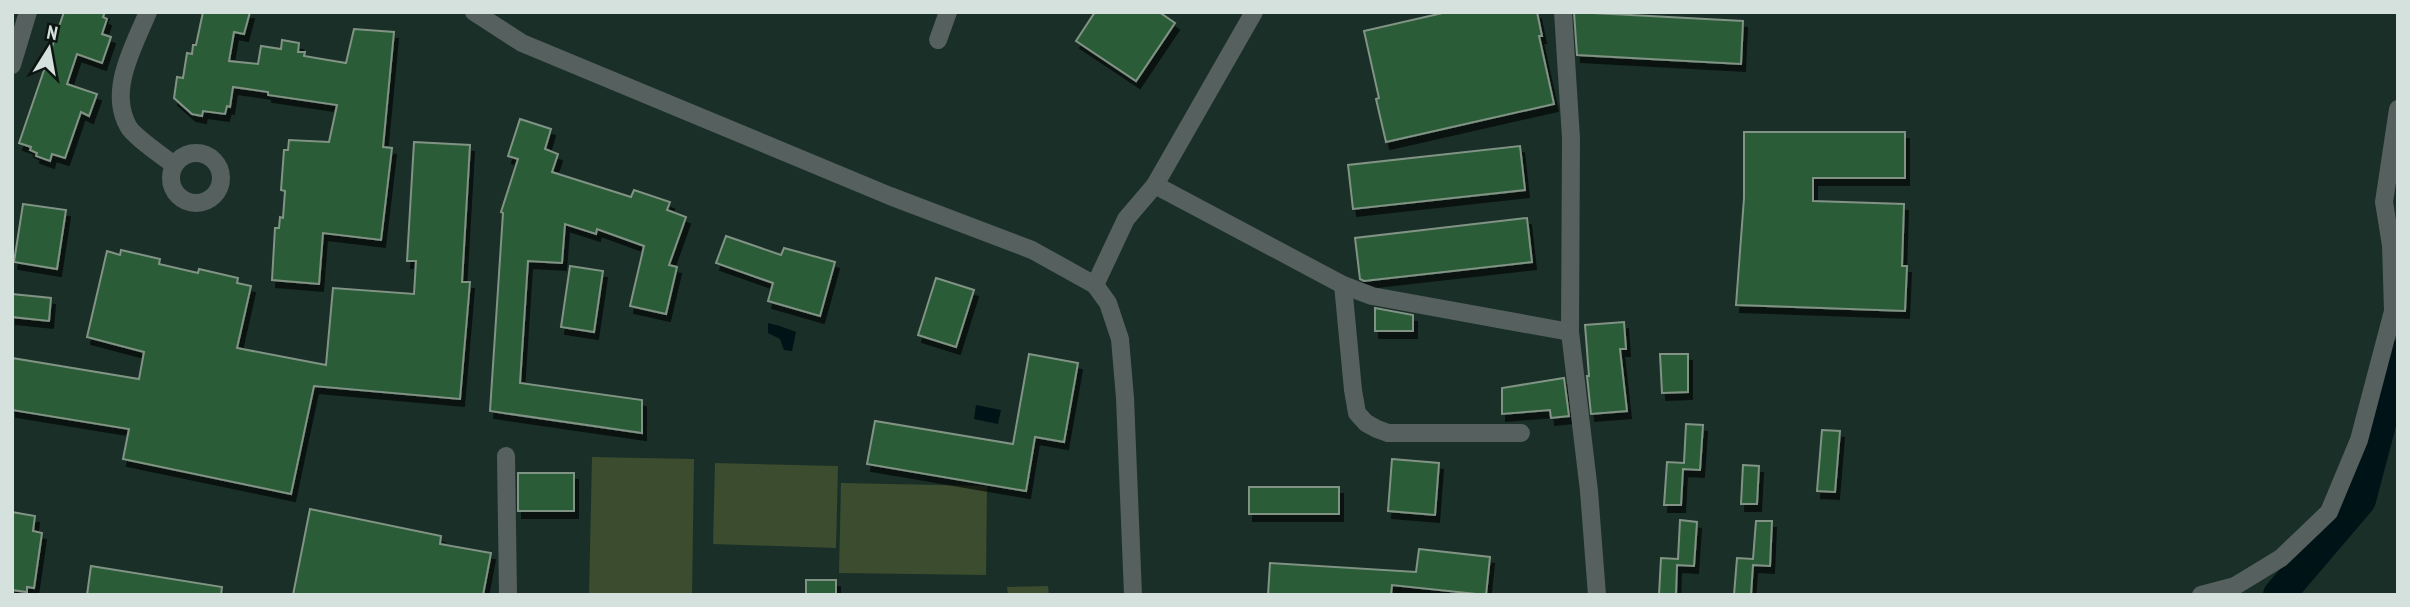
<svg xmlns="http://www.w3.org/2000/svg" width="2410" height="607" viewBox="0 0 2410 607" font-family="'PT Sans Narrow',sans-serif">
  <defs>
    <filter id="shadow"><feDropShadow dx="4" dy="7" stdDeviation="0" flood-color="#0009"/></filter>
  </defs>
  <rect width="100%" height="100%" fill="#1a2f28"/>
  <g fill="#3c4c2e">
    <path d="M592 457 694 459 692 595H589Z"/>
    <path d="M715 463 838 466 836 548 713 544Z"/>
    <path d="M841 483 987 486 986 575 839 573Z"/>
    <path d="M1048 586 1049 595H1008L1007 587Z"/>
  </g>
  <g fill="#001418">
    <path d="M768 323 780 326 796 332 792 351 784 350 780 339 768 333Z"/>
    <path d="M976 405 1001 410 998 424 974 419Z"/>
  </g>
  <g fill="none" stroke-linecap="round" stroke-linejoin="round">
    <path stroke="#001418" stroke-width="32" d="M2279 595 2360 500 2398 356"/>
  </g>
  <g fill="#2a5b38" stroke="#819384" stroke-width="2" filter="url(#shadow)">
    <path d="M64 12H105L103 17 107 19 102 34 111 37 102 63 77 54 67 84 97 94 89 116 81 112 65 158 52 154 50 161 36 156 37 153 30 150 31 147 19 143Z"/>
    <path d="M203 12H250L244 34 234 32 229 61 258 64 261 46 281 49 282 40 299 43 298 52H305L304 56 346 63 354 29 394 32 383 147 392 148 381 240 323 233 319 284 272 280 275 228H279L280 217 283 218 285 191 281 190 284 150H288L289 140 329 142 337 105 268 95V92L233 87 230 107 227 106 225 114 203 111 202 116 192 114 174 98 177 77 183 78 187 53 192 54 193 45H196Z"/>
    <path d="M1095 12H1159L1175 23 1136 81 1076 41Z"/>
    <path d="M1447 12H1537L1542 36H1539L1554 104 1386 142 1376 99 1379 98 1364 31Z"/>
    <path d="M1574 12 1743 21 1741 64 1577 55Z"/>
    <path d="M520 119 551 129 545 149 558 154 552 172 631 197 634 190 670 202 667 210 686 217 669 265 677 267 666 314 630 306 644 246 597 229 596 234 565 224 562 263 528 261 520 383 642 400V433L490 411 503 213 501 212 518 159 508 156Z"/>
    <path d="M1744 132H1905V178H1813V201L1904 204 1902 266H1907L1905 311 1736 305 1744 198Z"/>
    <path d="M414 142 470 145 462 282H470L460 399 314 386 291 494 123 459 129 429 12 410V358L139 379 144 352 87 337 107 251 120 255 121 250 160 259 159 264 198 273 199 269 238 278 237 283 251 286 237 348 326 365 333 288 414 294 416 261H407Z"/>
    <path d="M1520 146 1525 190 1353 209 1348 165Z"/>
    <path d="M23 204 66 210 57 269 14 262Z"/>
    <path d="M1527 218 1532 262 1364 281 1360 279 1355 238Z"/>
    <path d="M726 236 781 255 784 248 835 262 820 316 768 301 773 283 716 263Z"/>
    <path d="M570 266 603 271 594 332 561 327Z"/>
    <path d="M936 278 974 290 956 347 918 335Z"/>
    <path d="M12 294 51 298 49 321 12 317Z"/>
    <path d="M1375 308 1413 315V331H1375Z"/>
    <path d="M1624 322 1626 349H1620L1627 411 1591 414 1587 376H1589L1585 325Z"/>
    <path d="M1029 354 1078 363 1064 442 1035 437 1026 491 867 464 875 421 1013 444Z"/>
    <path d="M1660 354H1688V392L1662 393Z"/>
    <path d="M1564 378 1569 416 1551 418 1550 410 1502 414V388Z"/>
    <path d="M1686 424 1703 425 1700 470 1683 469 1681 505H1664L1667 462 1684 463Z"/>
    <path d="M1822 430 1840 431 1835 492 1817 491Z"/>
    <path d="M1392 459 1439 463 1435 515 1388 511Z"/>
    <path d="M1743 465 1759 466 1757 504H1741Z"/>
    <rect x="518" y="473" width="56" height="38"/>
    <rect x="1249" y="487" width="90" height="27"/>
    <path d="M310 509 441 536 440 544 491 553 483 595H293Z"/>
    <path d="M12 512 35 516 33 531 42 533 34 588 27 587V592L12 590Z"/>
    <path d="M1680 520 1697 522 1694 566 1677 565 1676 595H1659L1661 558 1678 559Z"/>
    <path d="M1756 521H1772L1770 566 1753 565 1751 595H1734L1737 558 1753 559Z"/>
    <path d="M1419 549 1490 557 1486 595 1392 585 1391 595H1268L1270 563 1416 572Z"/>
    <path d="M91 566 222 587 221 595H87Z"/>
    <rect x="806" y="580" width="30" height="15"/>
  </g>
  <g fill="none" stroke-linecap="round" stroke-linejoin="round">
    <g stroke="#55605f" stroke-width="18">
      <path d="M148 12C134 46 108 90 128 126 133 136 164 157 174 165"/>
      <path d="M474 12 522 43 890 196 1032 250 1095 285 1108 303 1120 339 1125 398 1133 595"/>
      <path d="M1563 12 1571 138 1570 332 1589 491 1597 595"/>
      <path d="M938 40 948 12"/>
      <path d="M12 65 28 12"/>
      <circle cx="196" cy="178" r="25"/>
      <path d="M1155 185 1343 285 1372 296 1570 332"/>
      <path d="M1095 285 1126 219 1155 185 1254 12"/>
      <path d="M1343 285 1353 390 1357 413 1366 423 1377 429 1388 433H1521"/>
      <path d="M506 456 508 595"/>
      <path d="M2201 595 2235 586 2281 558 2329 512 2359 440 2393 311 2391 245 2384 202 2398 109"/>
    </g>
  </g>
  <rect width="2410" height="607" fill="none" stroke="#d4e1dc" stroke-width="28"/>
  <g transform="translate(49 49) rotate(11)" stroke="#0c1512" stroke-width="5" paint-order="stroke">
  <path d="M0-5L12 26L0 18L-12 26Z" fill="#d4e1dc"/>
  <text y="-10" font-size="19" font-weight="bold" text-anchor="middle" fill="#d4e1dc">N</text>
  </g>
</svg>
